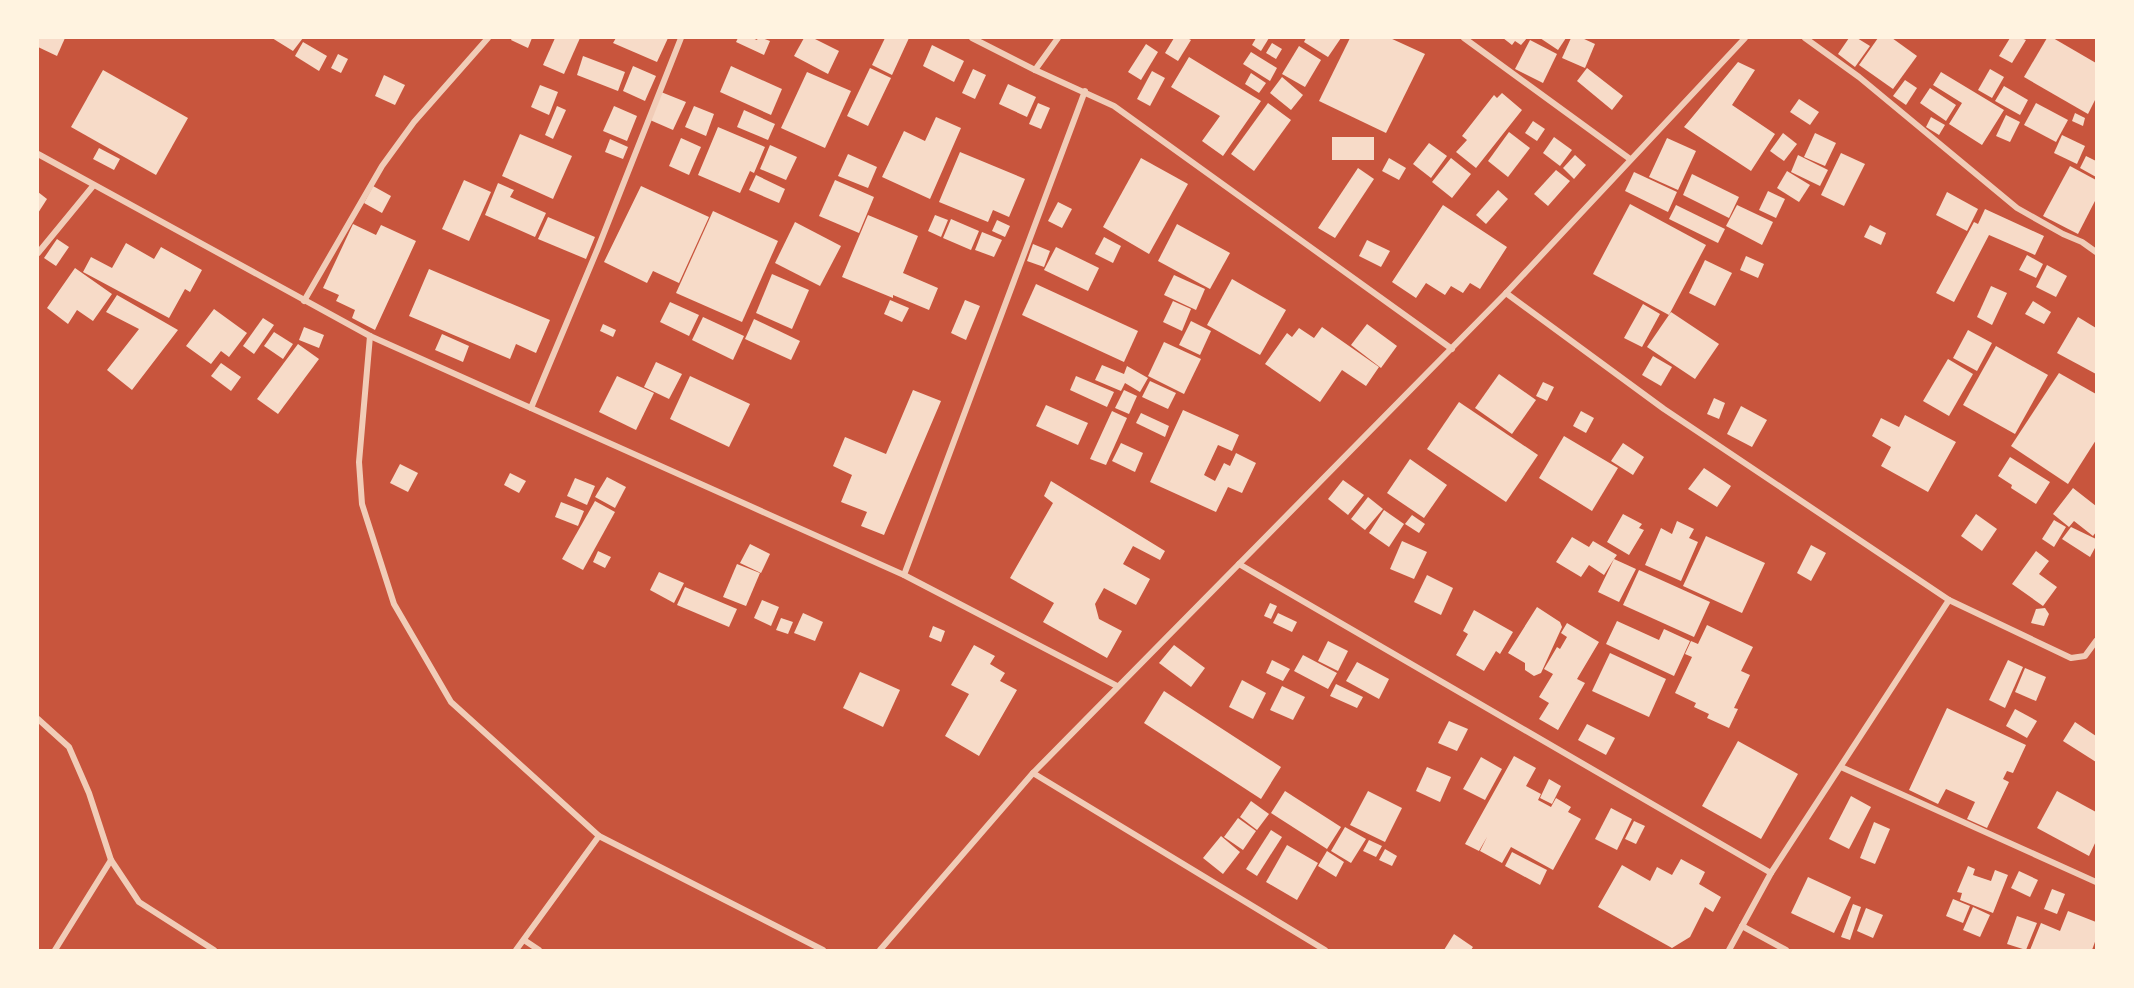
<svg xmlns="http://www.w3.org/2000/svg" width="2134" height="988" viewBox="0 0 2134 988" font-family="Helvetica,sans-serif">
  <rect width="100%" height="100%" fill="#c8553d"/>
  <g fill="#f7dbc8">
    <path d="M38 38H65L57 56 38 47Z"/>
    <path d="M272 38H303L293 51Z"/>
    <path d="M512 38H532L528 48 511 40Z"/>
    <path d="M555 38H580L564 74 543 65Z"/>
    <path d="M616 38H668L657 62 613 43Z"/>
    <path d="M738 38H752L757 40 758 38H762L770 41 764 55 736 42Z"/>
    <path d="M804 38H813L839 51 828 74 794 56Z"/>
    <path d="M885 38H909L892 75 872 65Z"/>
    <path d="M1174 38H1187L1191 40 1178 61 1165 53Z"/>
    <path d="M1256 38H1269L1261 51 1252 45Z"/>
    <path d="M1306 38H1341L1328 57 1304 42Z"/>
    <path d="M1350 38H1390L1425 54 1386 133 1319 101Z"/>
    <path d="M1503 38H1527L1521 45 1515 41 1512 45Z"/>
    <path d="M1540 38H1566L1558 50Z"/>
    <path d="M1571 38H1582L1595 44 1585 68 1562 58Z"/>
    <path d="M1849 38H1857L1870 46 1855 67 1838 54Z"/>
    <path d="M1878 38H1892L1917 56 1893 89 1859 65Z"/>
    <path d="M2010 38H2021L2026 40 2012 63 1999 56Z"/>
    <path d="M2047 38H2053L2096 63V98L2088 114 2024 77Z"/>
    <path d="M1530 40 1557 54 1543 83 1515 69Z"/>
    <path d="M303 42 327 56 319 71 295 56Z"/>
    <path d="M1272 43 1282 49 1276 59 1266 53Z"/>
    <path d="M1146 44 1158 52 1141 80 1128 72Z"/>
    <path d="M932 45 964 61 954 82 923 66Z"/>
    <path d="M1299 46 1321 60 1305 87 1282 74Z"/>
    <path d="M1251 52 1277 68 1270 81 1243 64Z"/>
    <path d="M338 54 348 59 341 73 331 68Z"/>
    <path d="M583 56 625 72 618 91 577 75Z"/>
    <path d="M1189 57 1261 101 1223 156 1202 141 1220 116 1171 87Z"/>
    <path d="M1738 62 1755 70 1732 105 1775 134 1751 171 1684 127Z"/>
    <path d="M633 66 656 76 645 101 623 91Z"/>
    <path d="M731 66 782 89 771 115 720 92Z"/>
    <path d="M870 68 891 78 868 126 847 116Z"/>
    <path d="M1587 68 1623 96 1612 110 1577 81Z"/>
    <path d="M973 69 986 75 975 99 962 93Z"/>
    <path d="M1990 69 2004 77 1992 98 1978 90Z"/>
    <path d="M103 70 188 118 156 175 71 127Z"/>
    <path d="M1152 71 1165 78 1150 106 1137 99Z"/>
    <path d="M807 72 851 91 825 148 781 128Z"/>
    <path d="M1941 72 2004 110 1982 145 1949 124 1962 103 1933 85Z"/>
    <path d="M1251 73 1266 83 1259 93 1245 84Z"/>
    <path d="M384 75 405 85 395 105 375 96Z"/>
    <path d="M1282 77 1303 95 1291 110 1270 93Z"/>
    <path d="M1905 80 1917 88 1906 105 1893 96Z"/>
    <path d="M1008 84 1036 97 1027 117 999 104Z"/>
    <path d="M540 85 558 92 549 115 531 107Z"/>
    <path d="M2004 86 2028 100 2020 115 1995 101Z"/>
    <path d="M1930 88 1956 105 1946 121 1920 103Z"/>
    <path d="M661 92 686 102 673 130 650 120Z"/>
    <path d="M1502 93 1522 110 1476 168 1456 152 1467 140 1462 136 1494 95 1497 98Z"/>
    <path d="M1799 99 1819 112 1810 125 1790 112Z"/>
    <path d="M1038 103 1050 108 1041 129 1029 124Z"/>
    <path d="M1268 103 1291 120 1254 171 1231 154Z"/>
    <path d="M2036 103 2068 120 2056 142 2024 125Z"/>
    <path d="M557 106 566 110 553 139 545 135Z"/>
    <path d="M614 106 637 116 627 141 603 131Z"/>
    <path d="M694 106 714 114 706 136 685 127Z"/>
    <path d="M744 110 775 124 768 140 737 127Z"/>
    <path d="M2075 113 2085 118 2083 126 2072 121Z"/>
    <path d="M2006 115 2020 122 2010 142 1996 136Z"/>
    <path d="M936 117 961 128 930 199 882 177 904 131 925 141Z"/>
    <path d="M1931 117 1945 125 1939 135 1926 127Z"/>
    <path d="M1533 121 1545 129 1537 141 1525 133Z"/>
    <path d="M718 127 765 147 754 173 750 171 740 193 698 175Z"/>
    <path d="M1509 132 1530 148 1508 177 1488 161Z"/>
    <path d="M1783 133 1797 144 1784 161 1770 151Z"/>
    <path d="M1815 133 1836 143 1825 166 1804 157Z"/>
    <path d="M520 134 572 156 553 199 502 176Z"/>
    <path d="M2062 135 2085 146 2077 164 2054 153Z"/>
    <rect x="1332" y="137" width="42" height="23"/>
    <path d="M1554 137 1572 150 1560 166 1543 153Z"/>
    <path d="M681 138 701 147 689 175 669 166Z"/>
    <path d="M1667 138 1696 151 1678 190 1649 177Z"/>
    <path d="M610 139 628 147 623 159 605 152Z"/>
    <path d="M1429 143 1447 156 1431 178 1413 164Z"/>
    <path d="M770 145 797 157 786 180 760 169Z"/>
    <path d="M99 148 120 159 114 170 93 159Z"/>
    <path d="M960 152 1025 179 1009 217 993 210 988 222 939 202Z"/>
    <path d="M1841 153 1865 164 1844 206 1821 195Z"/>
    <path d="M848 154 877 167 868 188 838 176Z"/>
    <path d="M1575 155 1586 165 1574 179 1563 168Z"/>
    <path d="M1798 155 1828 170 1820 186 1791 172Z"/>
    <path d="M2086 156 2096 161V177L2080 168Z"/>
    <path d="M1141 158 1188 184 1149 254 1103 227Z"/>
    <path d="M1389 158 1406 168 1399 180 1382 171Z"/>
    <path d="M1451 158 1471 174 1452 198 1432 182Z"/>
    <path d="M2070 166 2096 180V199L2078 234 2043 216Z"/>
    <path d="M1358 168 1374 179 1335 238 1318 228Z"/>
    <path d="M1556 170 1570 181 1548 206 1534 194Z"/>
    <path d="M1787 171 1810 185 1799 202 1777 188Z"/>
    <path d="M1634 172 1677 192 1668 212 1625 191Z"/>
    <path d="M1692 174 1739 197 1729 218 1683 195Z"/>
    <path d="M756 175 785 189 779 203 749 190Z"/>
    <path d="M464 180 491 192 469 241 442 229Z"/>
    <path d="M835 180 874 197 859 233 819 216Z"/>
    <path d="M498 183 514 190 510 197 546 213 535 237 485 215Z"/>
    <path d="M373 186 391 196 382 213 364 203Z"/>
    <path d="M641 186 709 217 679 283 653 271 647 283 604 262Z"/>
    <path d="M1498 190 1508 199 1486 224 1476 215Z"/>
    <path d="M1768 191 1785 199 1776 218 1759 210Z"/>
    <path d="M38 192 47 199 38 213Z"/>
    <path d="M1947 192 1978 209 1967 231 1936 215Z"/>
    <path d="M1058 202 1072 209 1062 228 1048 221Z"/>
    <path d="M1630 204 1706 245 1669 315 1593 274Z"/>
    <path d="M1443 205 1507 247 1480 289 1470 283 1463 293 1451 286 1445 295 1426 283 1416 298 1392 282Z"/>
    <path d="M1676 205 1725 229 1718 243 1669 219Z"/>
    <path d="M1737 205 1773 222 1762 245 1726 226Z"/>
    <path d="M1985 209 2044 236 2035 255 1989 235 1954 302 1936 293 1974 222 1978 224Z"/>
    <path d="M713 211 778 241 742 322 676 293Z"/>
    <path d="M868 215 918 236 903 273 938 288 929 310 893 295V298L842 277Z"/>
    <path d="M935 215 948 220 941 237 928 231Z"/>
    <path d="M548 217 595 237 586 259 538 239Z"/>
    <path d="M951 219 979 231 971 250 943 238Z"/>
    <path d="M997 220 1010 226 1005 237 992 231Z"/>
    <path d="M795 222 841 246 820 286 775 263Z"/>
    <path d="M353 224 376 235 381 225 416 241 375 330 352 318 355 310 336 301 339 295 323 288Z"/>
    <path d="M1177 224 1230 253 1210 289 1158 261Z"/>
    <path d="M1870 225 1886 233 1881 245 1864 237Z"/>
    <path d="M982 232 1002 240 994 257 975 250Z"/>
    <path d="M1104 237 1121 246 1113 263 1095 254Z"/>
    <path d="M57 239 69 247 56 266 44 258Z"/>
    <path d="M1367 240 1390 251 1381 267 1359 256Z"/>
    <path d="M126 243 154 259 161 247 202 270 190 292 185 289 169 318 83 272 91 257 112 268Z"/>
    <path d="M1033 244 1050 251 1044 267 1027 261Z"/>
    <path d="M1056 247 1099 268 1088 291 1044 270Z"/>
    <path d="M2027 255 2043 264 2036 278 2019 270Z"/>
    <path d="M1746 256 1764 264 1758 278 1740 270Z"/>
    <path d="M1705 260 1732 273 1715 306 1689 293Z"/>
    <path d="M2047 265 2067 276 2056 297 2036 287Z"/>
    <path d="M75 268 112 294 93 321 77 310 68 324 47 308Z"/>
    <path d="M429 269 550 320 536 353 516 344 510 359 409 316Z"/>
    <path d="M772 274 809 290 792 329 756 313Z"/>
    <path d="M1174 275 1205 289 1196 310 1164 295Z"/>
    <path d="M1232 279 1286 310 1260 355 1207 325Z"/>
    <path d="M1036 284 1138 331 1124 362 1022 315Z"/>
    <path d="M1991 286 2007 293 1992 325 1977 317Z"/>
    <path d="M117 295 178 330 132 390 107 370 139 329 106 312Z"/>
    <path d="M890 300 909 308 902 322 884 314Z"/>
    <path d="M965 300 980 306 966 340 951 333Z"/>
    <path d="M1173 301 1191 309 1182 331 1163 322Z"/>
    <path d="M2033 301 2051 312 2044 324 2025 314Z"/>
    <path d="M670 302 699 315 689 336 660 322Z"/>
    <path d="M1643 304 1660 314 1642 347 1624 338Z"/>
    <path d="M214 309 247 333 229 357 221 351 211 364 186 346Z"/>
    <path d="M1671 312 1719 344 1695 379 1647 347Z"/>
    <path d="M703 317 744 336 733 360 692 340Z"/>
    <path d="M2078 317 2096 328V374L2057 353Z"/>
    <path d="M263 318 274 325 254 354 243 346Z"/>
    <path d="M754 319 800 341 791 360 745 339Z"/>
    <path d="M1191 321 1211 331 1200 355 1179 345Z"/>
    <path d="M603 324 616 330 613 337 600 331Z"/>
    <path d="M1367 324 1397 346 1381 368 1351 345Z"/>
    <path d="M304 327 324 335 319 348 299 340Z"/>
    <path d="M1322 327 1379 367 1366 386 1342 370 1320 402 1265 364 1287 333 1292 337 1299 328 1314 338Z"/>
    <path d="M1968 330 1992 343 1977 371 1953 358Z"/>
    <path d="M274 332 293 344 283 359 264 346Z"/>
    <path d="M442 334 469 346 463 362 435 350Z"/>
    <path d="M1164 342 1201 359 1184 394 1148 376Z"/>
    <path d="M298 344 319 359 278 414 257 399Z"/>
    <path d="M1996 346 2048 375 2015 434 1963 405Z"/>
    <path d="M1653 356 1672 367 1661 386 1642 375Z"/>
    <path d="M1948 359 1973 374 1949 416 1923 401Z"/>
    <path d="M656 362 682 374 669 399 644 387Z"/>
    <path d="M221 363 241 377 231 391 211 376Z"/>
    <path d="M1102 365 1124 374 1127 366 1148 378 1140 392 1125 383 1121 391 1095 380Z"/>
    <path d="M2059 373 2096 394V440L2068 484 2011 446Z"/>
    <path d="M1499 374 1536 400 1512 434 1475 408Z"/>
    <path d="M617 376 654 393 636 430 599 412Z"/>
    <path d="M690 376 750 404 729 447 670 419Z"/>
    <path d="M1076 376 1114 392 1107 407 1070 390Z"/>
    <path d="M1150 381 1176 393 1168 409 1142 397Z"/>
    <path d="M1543 382 1554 387 1547 401 1536 396Z"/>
    <path d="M913 390 941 401 884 535 861 526 867 512 841 502 852 475 833 466 845 437 886 454Z"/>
    <path d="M1124 390 1137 396 1129 414 1115 408Z"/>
    <path d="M1714 398 1725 403 1719 419 1707 414Z"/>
    <path d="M1459 402 1538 455 1506 502 1427 449Z"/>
    <path d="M1046 405 1088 423 1078 445 1036 426Z"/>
    <path d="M1741 406 1767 420 1752 447 1727 434Z"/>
    <path d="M1183 410 1239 435 1232 451 1218 445 1204 475 1215 481 1224 463 1230 466 1236 453 1256 463 1242 493 1228 487 1216 512 1150 482Z"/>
    <path d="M1112 411 1127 418 1106 465 1090 459Z"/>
    <path d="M1581 411 1594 418 1586 433 1573 426Z"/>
    <path d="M1141 413 1169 426 1165 437 1136 423Z"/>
    <path d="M1905 415 1956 442 1928 492 1881 466 1891 447 1872 436 1881 418 1899 427Z"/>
    <path d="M1564 436 1618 468 1592 511 1539 478Z"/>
    <path d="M1121 443 1143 453 1135 472 1112 461Z"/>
    <path d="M1623 443 1644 457 1633 475 1611 461Z"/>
    <path d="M2010 457 2050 482 2036 504 2011 488 2012 485 1998 476Z"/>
    <path d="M1410 459 1447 485 1424 518 1387 493Z"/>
    <path d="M400 464 418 473 408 492 390 483Z"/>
    <path d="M1704 468 1731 486 1717 507 1688 489Z"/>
    <path d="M510 473 526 481 519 493 504 485Z"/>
    <path d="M607 477 626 487 615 508 595 497Z"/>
    <path d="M575 478 595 486 587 505 567 496Z"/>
    <path d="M1343 480 1364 495 1348 515 1328 499Z"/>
    <path d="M1051 481 1165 551 1160 560 1133 546 1123 564 1150 579 1136 605 1104 588 1095 604 1099 619 1122 631 1107 658 1043 622 1054 603 1010 578 1053 503 1044 496Z"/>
    <path d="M2073 488 2096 506V532L2093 536 2074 521 2069 527 2053 514Z"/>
    <path d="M1368 497 1383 509 1365 530 1351 519Z"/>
    <path d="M595 501 615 512 583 570 562 559Z"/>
    <path d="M561 502 584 511 578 526 555 517Z"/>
    <path d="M1384 510 1404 524 1389 547 1369 533Z"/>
    <path d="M1623 514 1642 524 1639 528 1644 530 1629 555 1607 542Z"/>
    <path d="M1976 514 1997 529 1982 551 1961 536Z"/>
    <path d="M1412 515 1425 524 1419 533 1405 524Z"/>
    <path d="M2054 520 2066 527 2054 547 2042 539Z"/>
    <path d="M1677 521 1694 529 1689 538 1698 542 1681 581 1645 565 1661 528 1672 534Z"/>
    <path d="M2071 527 2096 539V546L2090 557 2062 539Z"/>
    <path d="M1706 536 1765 563 1742 613 1683 586Z"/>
    <path d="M1572 537 1589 547 1593 541 1617 555 1614 559 1636 569 1619 602 1598 592 1614 559 1604 575 1589 565 1581 577 1556 562Z"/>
    <path d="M1402 541 1427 552 1414 579 1390 569Z"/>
    <path d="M750 544 770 554 761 573 740 563Z"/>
    <path d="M1811 545 1826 553 1811 581 1797 573Z"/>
    <path d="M598 551 611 557 605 568 593 562Z"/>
    <path d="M2036 551 2049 561 2039 574 2057 587 2043 606 2012 584Z"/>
    <path d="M737 564 760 573 746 606 723 597Z"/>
    <path d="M1639 570 1710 602 1694 637 1623 605Z"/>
    <path d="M659 572 684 583 674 603 650 590Z"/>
    <path d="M1427 575 1453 588 1441 615 1414 602Z"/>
    <path d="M685 587 737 609 729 627 677 605Z"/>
    <path d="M762 600 779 607 771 626 754 618Z"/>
    <path d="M1270 603 1277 606 1271 619 1264 616Z"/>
    <path d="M1537 607 1560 622 1562 627 1541 673 1534 676 1525 670V663L1508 653Z"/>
    <path d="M2045 608 2049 614 2044 626 2031 623 2036 609Z"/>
    <path d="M1474 610 1513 632 1500 654 1496 651 1484 671 1456 655 1468 634 1463 631Z"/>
    <path d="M803 613 823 622 815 641 794 633Z"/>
    <path d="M1278 613 1297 622 1292 632 1273 623Z"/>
    <path d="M781 618 793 622 788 634 776 630Z"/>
    <path d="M1617 621 1659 640 1664 629 1690 641 1674 676 1606 644Z"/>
    <path d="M1567 623 1599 642 1577 679 1585 683 1558 730 1539 719 1549 703 1539 697 1553 674 1544 669 1557 647 1560 649 1567 637 1561 633Z"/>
    <path d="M1707 625 1753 647 1741 671 1750 675 1734 708 1738 709 1729 728 1707 718 1709 714 1694 707 1696 703 1675 693 1692 657 1685 654 1691 641 1698 644Z"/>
    <path d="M933 626 945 631 941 642 929 637Z"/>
    <path d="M1328 641 1348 651 1338 671 1318 661Z"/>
    <path d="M974 645 995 656 990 664 1005 673 1000 681 1017 690 979 756 945 736 969 694 951 685Z"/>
    <path d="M1174 645 1205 668 1191 687 1159 663Z"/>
    <path d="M1610 653 1666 679 1649 717 1592 691Z"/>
    <path d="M1303 655 1337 673 1328 689 1294 671Z"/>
    <path d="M1272 660 1290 669 1283 681 1266 673Z"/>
    <path d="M2008 660 2023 667 2005 708 1989 700Z"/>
    <path d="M1357 662 1389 679 1379 699 1346 681Z"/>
    <path d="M2025 668 2046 677 2036 701 2015 692Z"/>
    <path d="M860 672 900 690 883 727 843 708Z"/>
    <path d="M1242 680 1266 693 1253 719 1229 707Z"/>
    <path d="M1336 684 1363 697 1357 708 1330 696Z"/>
    <path d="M1282 686 1305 697 1293 720 1270 710Z"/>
    <path d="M1164 691 1281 767 1261 799 1144 723Z"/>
    <path d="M1947 708 2026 745 2013 773 2007 771 2003 779 2009 782 1987 828 1967 819 1975 802 1946 789 1938 804 1909 790Z"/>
    <path d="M2015 709 2037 721 2027 738 2006 726Z"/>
    <path d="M1449 721 1468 729 1457 751 1438 743Z"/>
    <path d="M2075 722 2096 736V762L2063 741Z"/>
    <path d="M1587 724 1615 738 1606 755 1578 740Z"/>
    <path d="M1738 741 1798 774 1761 839 1702 806Z"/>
    <path d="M1514 756 1536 768 1526 786 1541 794 1538 800 1551 807 1556 798 1571 807 1568 812 1581 819 1553 870 1511 847 1502 863 1480 851 1487 837 1479 851 1465 844Z"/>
    <path d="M1481 757 1502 769 1485 800 1463 789Z"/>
    <path d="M1427 767 1451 777 1440 802 1416 791Z"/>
    <path d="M1549 779 1561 786 1552 804 1540 798Z"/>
    <path d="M1285 791 1341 827 1327 849 1271 813Z"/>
    <path d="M1368 791 1402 808 1385 842 1350 825Z"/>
    <path d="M2057 791 2096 812V841L2089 856 2037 828Z"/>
    <path d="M1851 796 1871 807 1849 849 1829 839Z"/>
    <path d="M1251 801 1269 814 1257 830 1240 817Z"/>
    <path d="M1611 808 1632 819 1617 850 1595 839Z"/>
    <path d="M1238 818 1256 831 1243 850 1224 837Z"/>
    <path d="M1634 821 1645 826 1636 844 1625 839Z"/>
    <path d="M1874 822 1890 829 1875 864 1860 858Z"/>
    <path d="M1345 827 1366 839 1351 863 1331 851Z"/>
    <path d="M1271 830 1282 837 1257 876 1246 869Z"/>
    <path d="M1221 836 1240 852 1223 874 1203 858Z"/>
    <path d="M1369 840 1382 846 1376 857 1363 851Z"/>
    <path d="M1287 845 1318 863 1297 900 1266 882Z"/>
    <path d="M1385 849 1397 856 1392 866 1379 860Z"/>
    <path d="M1327 851 1344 862 1336 877 1318 866Z"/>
    <path d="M1512 852 1547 870 1540 885 1505 866Z"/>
    <path d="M1681 859 1705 872 1699 884 1721 897 1713 912 1705 907 1690 937 1672 948 1598 907 1622 865 1650 881 1657 867 1672 875Z"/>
    <path d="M1968 866 1975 869 1973 875 1991 881 1995 870 2008 875 1993 913 1960 900 1962 893 1957 892Z"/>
    <path d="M2019 871 2038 880 2030 897 2011 888Z"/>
    <path d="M1808 877 1851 897 1834 933 1791 913Z"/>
    <path d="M2052 889 2065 894 2057 914 2044 909Z"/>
    <path d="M1953 899 1970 906 1963 923 1946 916Z"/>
    <path d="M1853 904 1861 907 1850 940 1841 937Z"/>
    <path d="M1973 907 1990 915 1980 937 1963 930Z"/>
    <path d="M1866 908 1883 915 1873 938 1857 931Z"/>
    <path d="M2068 911 2096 922V939L2092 950H2030L2041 923 2060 931Z"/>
    <path d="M2017 916 2037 923 2026 950 2007 944Z"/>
    <path d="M1454 934 1473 947 1471 950H1444Z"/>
  </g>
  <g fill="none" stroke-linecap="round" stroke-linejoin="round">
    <g stroke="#f1ccb7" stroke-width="6">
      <path d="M972 38 1035 70 1114 106 1452 349"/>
      <path d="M1464 38 1630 159"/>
      <path d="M1805 38 1859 77 2017 208 2063 234 2082 242 2096 252"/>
      <path d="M1035 70 1058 38"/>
      <path d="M38 154 370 336 904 575 1117 686"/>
      <path d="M38 253 93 186"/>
      <path d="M1506 293 1664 409 1949 600 2071 658 2085 656 2096 641"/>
      <path d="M304 301 382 166 414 122 488 38"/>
      <path d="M370 336 359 462 362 504 394 604 451 702 599 836 823 950"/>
      <path d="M531 408 598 248 681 38"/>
      <path d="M1239 564 1771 873"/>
      <path d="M904 575 1085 91"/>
      <path d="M38 719 69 747 89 793 111 860 139 902 214 950"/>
      <path d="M1841 767 2096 882"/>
      <path d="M1033 773 1325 950"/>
      <path d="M1742 926 1786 950"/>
      <path d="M524 940 539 950"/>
      <path d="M55 950 111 860"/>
      <path d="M516 950 599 836"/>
      <path d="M880 950 1033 773 1506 293 1745 38"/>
      <path d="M1729 950 1771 873 1949 600"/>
    </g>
  </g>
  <rect width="2134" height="988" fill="none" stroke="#fff3e0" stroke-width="78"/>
</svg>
